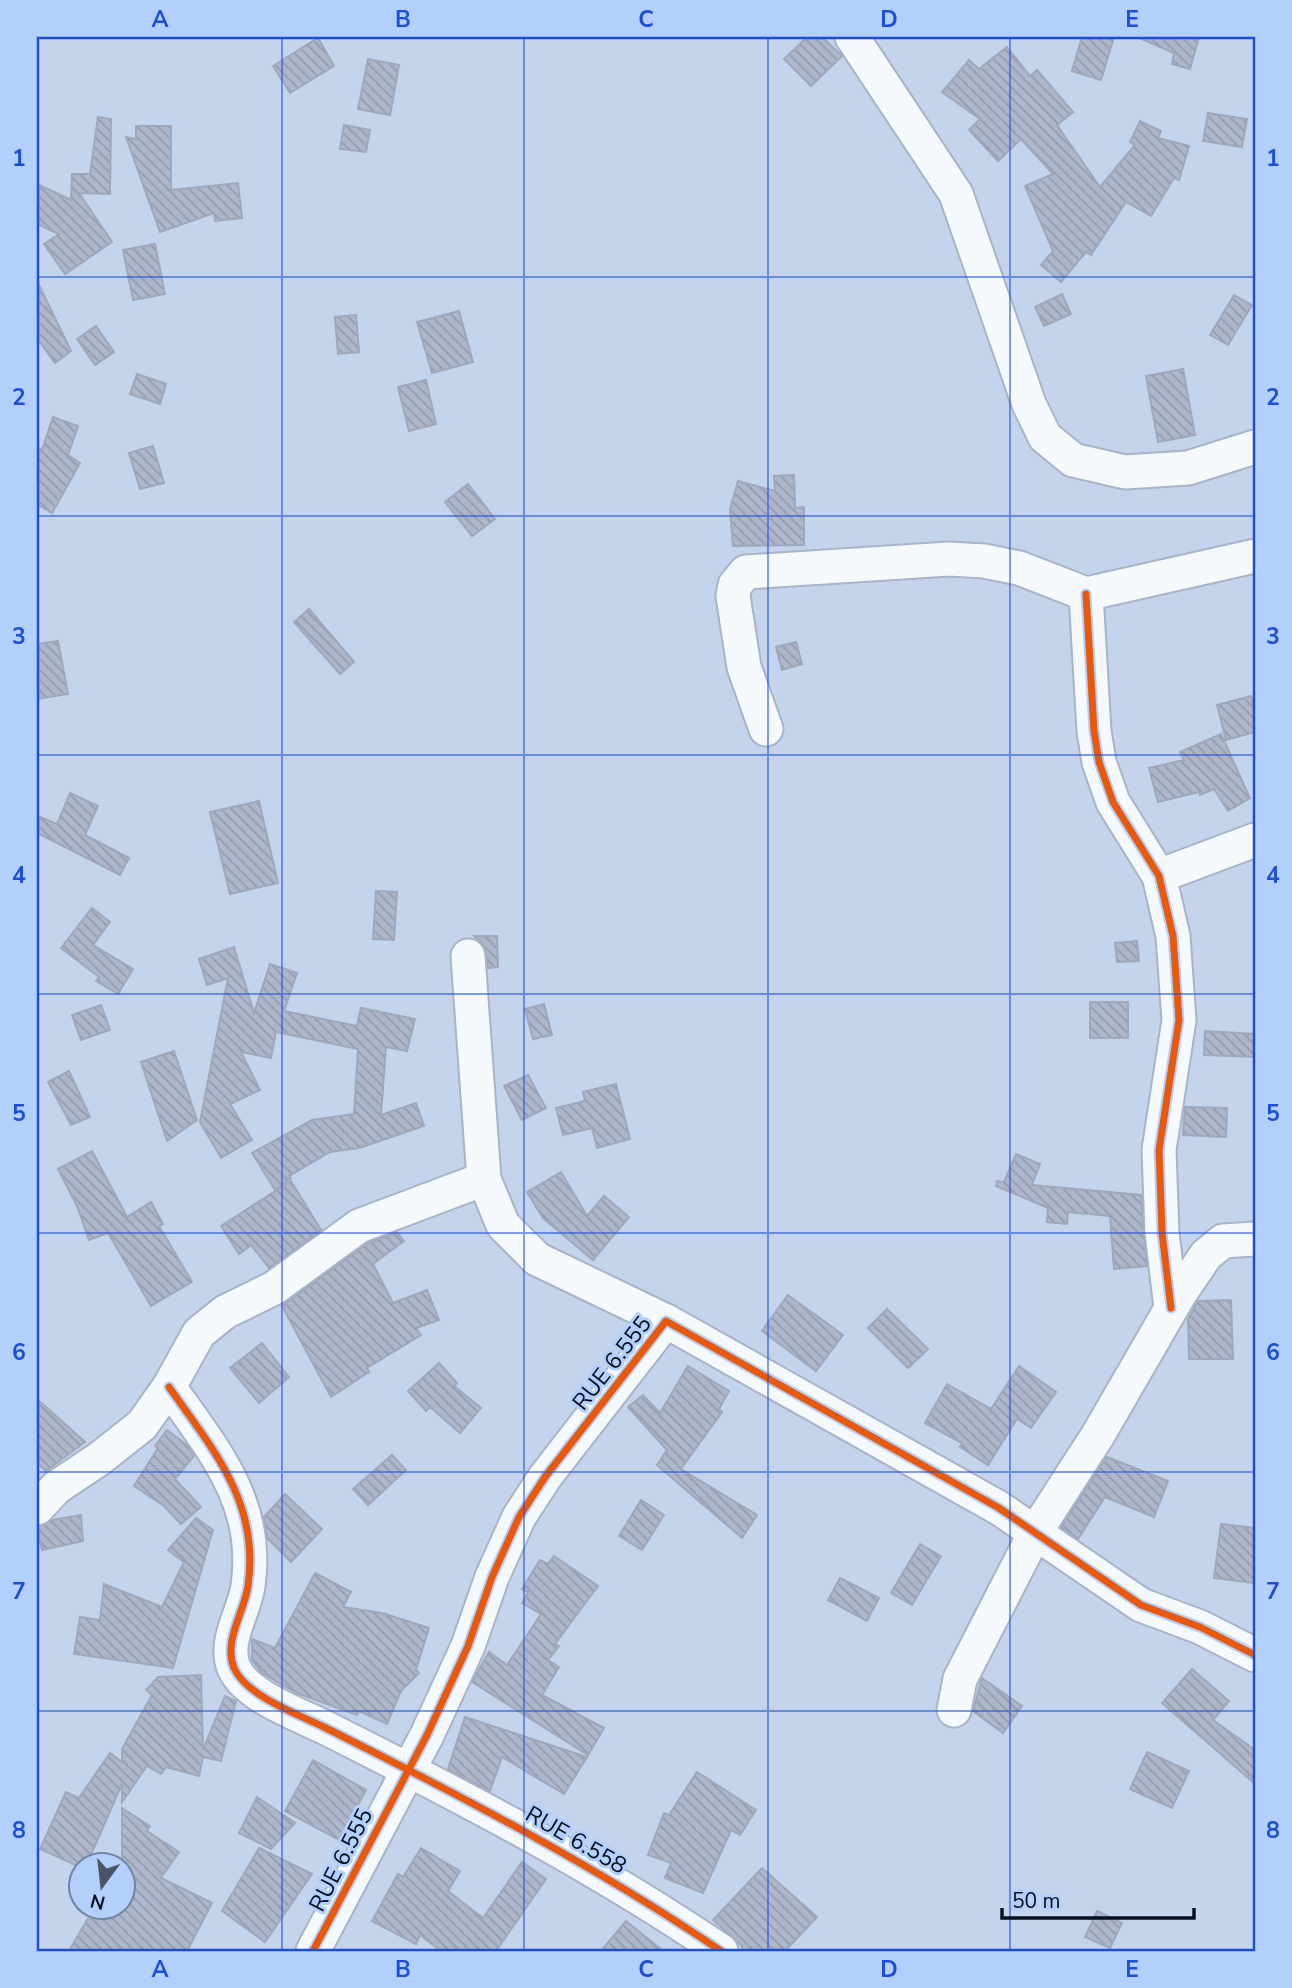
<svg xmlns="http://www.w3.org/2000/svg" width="1292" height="1988" viewBox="0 0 1292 1988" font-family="'Nunito Sans',sans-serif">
  <defs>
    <pattern id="building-back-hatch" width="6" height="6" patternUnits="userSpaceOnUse" patternTransform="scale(1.75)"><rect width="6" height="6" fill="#aeb6ca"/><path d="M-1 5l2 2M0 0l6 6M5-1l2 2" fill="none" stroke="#949bad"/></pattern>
  </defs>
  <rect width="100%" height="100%" fill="#c4d4ec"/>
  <g fill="url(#building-back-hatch)" stroke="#9fa7ba" stroke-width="2">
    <path d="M807 37H822L842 56 811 86 784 59Z"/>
    <path d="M1082 37H1114L1101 80 1072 71Z"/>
    <path d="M1137 37H1199L1190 69 1172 64 1174 53Z"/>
    <path d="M318 38 334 66 290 93 273 66Z"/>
    <path d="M1007 47 1030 76 1037 70 1073 112 1057 125 1100 187 1135 145 1130 142 1140 121 1161 131 1158 138 1189 146 1179 180 1174 178 1151 216 1126 202 1091 255 1086 252 1061 282 1041 265 1053 251 1025 186 1053 174 1021 139 998 161 969 130 980 119 942 92 969 60 979 69Z"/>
    <path d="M368 59 399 65 390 115 358 109Z"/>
    <path d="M1208 113 1247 119 1242 147 1203 141Z"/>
    <path d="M98 117 111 119 110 194 79 193 112 242 65 274 44 244 59 234 37 224V184L71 200 72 174H90Z"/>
    <path d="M344 125 370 130 366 152 340 149Z"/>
    <path d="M136 126H171V190L238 183 242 218 215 221 214 213 160 232 126 137 136 139Z"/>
    <path d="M155 244 165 294 133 300 123 250Z"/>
    <path d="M37 281 71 351 55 363 37 338Z"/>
    <path d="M1062 294 1071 314 1044 326 1035 307Z"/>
    <path d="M1234 295 1252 305 1228 345 1210 335Z"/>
    <path d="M459 311 473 362 432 373 417 322Z"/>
    <path d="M356 315 359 352 338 354 335 317Z"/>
    <path d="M96 326 114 352 95 365 77 339Z"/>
    <path d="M1183 369 1195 435 1158 442 1146 376Z"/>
    <path d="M137 374 166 384 160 404 130 394Z"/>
    <path d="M426 380 436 424 409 431 398 387Z"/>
    <path d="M53 417 78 426 68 455 80 463 52 513 37 504V447L42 450Z"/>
    <path d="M153 446 164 483 140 489 129 453Z"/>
    <path d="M794 475 795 508 804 507V545L733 546 730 509 738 481 775 491 774 476Z"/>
    <path d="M468 484 495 519 472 536 445 502Z"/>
    <path d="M309 609 354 662 340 674 294 622Z"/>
    <path d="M58 641 68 694 37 699V644Z"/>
    <path d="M796 642 802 664 782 670 776 647Z"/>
    <path d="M1251 696 1255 712V732L1226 740 1217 705Z"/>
    <path d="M1221 734 1250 798 1228 811 1214 789 1200 795 1199 792 1158 802 1149 768 1184 760 1180 752Z"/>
    <path d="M70 793 98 806 85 835 129 858 120 875 37 833 40 817 57 824Z"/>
    <path d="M259 801 278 883 230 894 210 812Z"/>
    <path d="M376 891 397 892 394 940 373 939Z"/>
    <path d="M92 908 110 922 93 945 133 969 118 994 96 981 99 977 61 948Z"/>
    <path d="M474 936H497L498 967 488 968 484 946Z"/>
    <path d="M1137 941 1139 961 1117 962 1115 943Z"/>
    <path d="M234 947 254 1013 270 964 297 973 284 1011 357 1026 361 1008 415 1019 407 1051 386 1047 381 1115 416 1103 424 1126 359 1148 330 1152 289 1176 291 1178 275 1190 252 1153 312 1120 354 1114 358 1049 276 1032 271 1058 241 1052 260 1090 230 1104 252 1140 221 1158 200 1122 228 978 207 985 199 959Z"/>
    <rect x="1090" y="1002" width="38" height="36"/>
    <path d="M544 1004 552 1035 533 1039 525 1009Z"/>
    <path d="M101 1005 110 1030 81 1040 72 1015Z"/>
    <path d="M1205 1031 1255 1034V1057L1204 1055Z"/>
    <path d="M174 1051 197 1120 167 1141 141 1062Z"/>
    <path d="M69 1071 90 1117 71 1125 48 1082Z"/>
    <path d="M528 1075 546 1108 522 1120 504 1086Z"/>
    <path d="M616 1084 630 1139 597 1148 592 1128 563 1135 556 1108 585 1101 583 1092Z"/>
    <path d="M1185 1107 1227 1108 1226 1137 1183 1135Z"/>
    <path d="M92 1151 127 1217 151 1202 163 1224 159 1226 192 1282 151 1306 108 1233 89 1240 77 1206 58 1169Z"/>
    <path d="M1016 1154 1040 1164 1032 1185 1141 1195 1147 1266 1114 1269 1110 1216 1068 1212 1067 1224 1047 1222 1048 1208 996 1186 997 1181 1004 1182Z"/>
    <path d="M561 1172 587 1216 604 1196 629 1217 593 1260 543 1218 527 1192Z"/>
    <path d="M291 1181 321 1230 269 1268 251 1245 239 1254 221 1226Z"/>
    <path d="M397 1232 404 1241 373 1264 393 1303 427 1290 439 1320 416 1328 421 1335 367 1368 369 1372 331 1397 282 1306 368 1243Z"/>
    <path d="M788 1295 843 1335 816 1371 762 1331Z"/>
    <path d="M1231 1300 1233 1359H1189L1188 1319 1198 1301Z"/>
    <path d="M887 1309 928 1349 908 1368 868 1328Z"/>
    <path d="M262 1343 289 1377 259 1403 230 1368Z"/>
    <path d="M439 1363 457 1383 454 1386 481 1408 460 1433 430 1407 426 1411 408 1391Z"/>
    <path d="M688 1366 729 1391 719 1409 722 1412 681 1469 757 1515 742 1538 657 1465 667 1450 628 1407 643 1395 660 1413Z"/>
    <path d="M1019 1366 1056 1392 1031 1428 1017 1419 988 1465 960 1447 962 1443 925 1423 947 1384 991 1409Z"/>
    <path d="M37 1399 85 1442 46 1471 37 1463Z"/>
    <path d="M167 1430 187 1445 194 1456 175 1479 201 1507 181 1524 164 1506 134 1486 158 1448 155 1446Z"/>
    <path d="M392 1455 406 1470 368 1505 353 1489Z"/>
    <path d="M1107 1457 1168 1481 1154 1517 1105 1497 1078 1539 1061 1527Z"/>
    <path d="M285 1494 322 1529 291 1562 267 1538 264 1517Z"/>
    <path d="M641 1500 664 1515 642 1550 619 1536Z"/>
    <path d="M81 1515 83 1541 42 1550 37 1527 52 1520Z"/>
    <path d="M196 1518 213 1530 173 1668 74 1654 80 1617 100 1620 104 1584 162 1607 184 1562 168 1550Z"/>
    <path d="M1221 1524 1255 1528V1583L1214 1578Z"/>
    <path d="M920 1544 941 1556 912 1605 891 1593Z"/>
    <path d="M554 1556 598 1586 555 1644 559 1646 548 1660 559 1667 542 1695 604 1728 588 1755 472 1682 489 1652 507 1665 541 1614 522 1603 528 1592 522 1589 540 1560 548 1564Z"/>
    <path d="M315 1573 351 1592 343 1607 382 1613 429 1628 416 1670 419 1673 401 1691 387 1724 359 1711 357 1715 297 1693 262 1673 252 1660V1639L275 1648Z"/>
    <path d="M840 1578 879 1598 867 1621 828 1600Z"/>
    <path d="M1192 1669 1229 1701 1213 1720 1255 1750V1784L1162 1703Z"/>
    <path d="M201 1675 203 1750 225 1696 236 1701 221 1761 203 1757 199 1776 166 1767 161 1774 147 1766 122 1802V1784L86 1866 80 1867 40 1849 66 1792 79 1798 110 1753 122 1762V1749L152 1695 146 1690 158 1677Z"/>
    <path d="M982 1678 1022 1706 1003 1733 973 1711Z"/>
    <path d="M465 1717 587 1757 564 1794 502 1757 490 1791 448 1769Z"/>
    <path d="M1147 1752 1189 1771 1172 1808 1130 1789Z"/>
    <path d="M313 1760 366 1790 339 1840 285 1811Z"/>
    <path d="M697 1772 756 1810 740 1835 731 1830 703 1893 665 1878 671 1863 648 1855 664 1813 669 1815Z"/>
    <path d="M257 1797 295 1823 271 1849 239 1833Z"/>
    <path d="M122 1808 150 1826 147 1831 179 1852 161 1878 212 1903 187 1951H69L94 1908H122Z"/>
    <path d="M259 1848 312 1874 265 1942 222 1911Z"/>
    <path d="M421 1848 460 1871 448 1891 483 1918 522 1862 546 1879 496 1951H441L420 1935 416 1944 372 1921 398 1874 403 1877Z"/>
    <path d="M762 1868 817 1917 785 1951H744L741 1945 713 1920Z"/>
    <path d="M1097 1911 1122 1923 1110 1948 1085 1937Z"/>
    <path d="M626 1921 663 1951H601Z"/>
  </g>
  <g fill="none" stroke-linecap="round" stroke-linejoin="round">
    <g stroke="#a7b3c6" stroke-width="37">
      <g id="minor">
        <path d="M852 37 956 194 1029 404 1045 437 1073 460 1125 472 1188 468 1255 447"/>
        <path d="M1086 594 1094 731 1099 762 1113 802 1159 876 1173 936 1179 1020 1159 1150 1162 1233 1171 1308"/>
        <path d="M766 729 744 667 733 596 735 585 746 572 949 559 984 561 1019 568 1086 594 1255 556"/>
        <path d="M1159 876 1255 840"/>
        <path d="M468 956 484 1179 503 1225 537 1259 666 1321"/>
        <path d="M169 1387C214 1451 260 1503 248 1586 244 1613 223 1641 234 1668 246 1696 300 1715 326 1728 461 1796 596 1866 721 1951"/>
        <path d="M37 1508 57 1487 99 1459 142 1425 169 1387 199 1333 225 1312 274 1288 359 1226 484 1179"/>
        <path d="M954 1710 960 1679 1036 1531 1098 1435 1179 1295 1206 1255 1223 1241 1255 1239"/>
        <path d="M313 1951 427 1735 468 1646 492 1577 519 1517 545 1477 666 1321 999 1508 1141 1605 1200 1627 1255 1655"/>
      </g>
    </g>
    <use href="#minor" stroke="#f6f9fc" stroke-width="33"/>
    <g stroke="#b3d0fd" stroke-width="11">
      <g id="cycleway">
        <path d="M1086 594 1094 731 1099 762 1113 802 1159 876 1173 936 1179 1020 1159 1150 1162 1233 1171 1308"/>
        <path d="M169 1387C214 1451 260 1503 248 1586 244 1613 223 1641 234 1668 246 1696 300 1715 326 1728 461 1796 596 1866 721 1951"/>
        <path d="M313 1951 427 1735 468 1646 492 1577 519 1517 545 1477 666 1321 999 1508 1141 1605 1200 1627 1255 1655"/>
      </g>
    </g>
    <use href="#cycleway" stroke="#e8590c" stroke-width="7"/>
  </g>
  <path fill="none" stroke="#1d4ed8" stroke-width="2" stroke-opacity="0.55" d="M282 37V1951M524 37V1951M768 37V1951M1010 37V1951M37 277H1255M37 516H1255M37 755H1255M37 994H1255M37 1233H1255M37 1472H1255M37 1711H1255"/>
  <g text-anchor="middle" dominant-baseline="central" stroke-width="6" stroke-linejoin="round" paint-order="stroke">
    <g font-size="23" fill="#071020" stroke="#b3d0fd">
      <text transform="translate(612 1363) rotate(-52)">RUE 6.555</text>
      <text transform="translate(576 1840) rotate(30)">RUE 6.558</text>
      <text transform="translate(341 1860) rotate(-63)">RUE 6.555</text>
    </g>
  </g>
  <rect width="1292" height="1988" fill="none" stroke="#b3d0fd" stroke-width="77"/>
  <g transform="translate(102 1886) rotate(195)"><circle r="33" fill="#b3d0fd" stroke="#6e83a5" stroke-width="2"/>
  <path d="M0-5L12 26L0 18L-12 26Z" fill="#495567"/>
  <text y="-10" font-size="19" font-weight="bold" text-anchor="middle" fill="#071020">N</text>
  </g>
  <path d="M1002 1908v10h192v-10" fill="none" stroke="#071020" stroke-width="3.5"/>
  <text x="1012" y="1908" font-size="21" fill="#071020" stroke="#b3d0fd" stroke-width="5" paint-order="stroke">50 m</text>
  <rect x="38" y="38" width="1216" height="1912" fill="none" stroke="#1d4ed8" stroke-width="2.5"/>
  <g font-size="23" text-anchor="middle" font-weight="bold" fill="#1d4ed8">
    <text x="160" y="27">A</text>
    <text x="403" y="27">B</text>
    <text x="646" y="27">C</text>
    <text x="889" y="27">D</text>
    <text x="1132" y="27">E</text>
    <text x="19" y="166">1</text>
    <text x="1273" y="166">1</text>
    <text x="19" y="405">2</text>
    <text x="1273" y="405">2</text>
    <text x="19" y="644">3</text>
    <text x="1273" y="644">3</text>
    <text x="19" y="883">4</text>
    <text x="1273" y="883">4</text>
    <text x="19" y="1121">5</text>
    <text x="1273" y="1121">5</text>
    <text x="19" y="1360">6</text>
    <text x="1273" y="1360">6</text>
    <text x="19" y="1599">7</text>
    <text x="1273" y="1599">7</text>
    <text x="19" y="1838">8</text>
    <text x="1273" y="1838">8</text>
    <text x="160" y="1977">A</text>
    <text x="403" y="1977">B</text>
    <text x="646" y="1977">C</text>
    <text x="889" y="1977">D</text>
    <text x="1132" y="1977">E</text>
  </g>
</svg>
